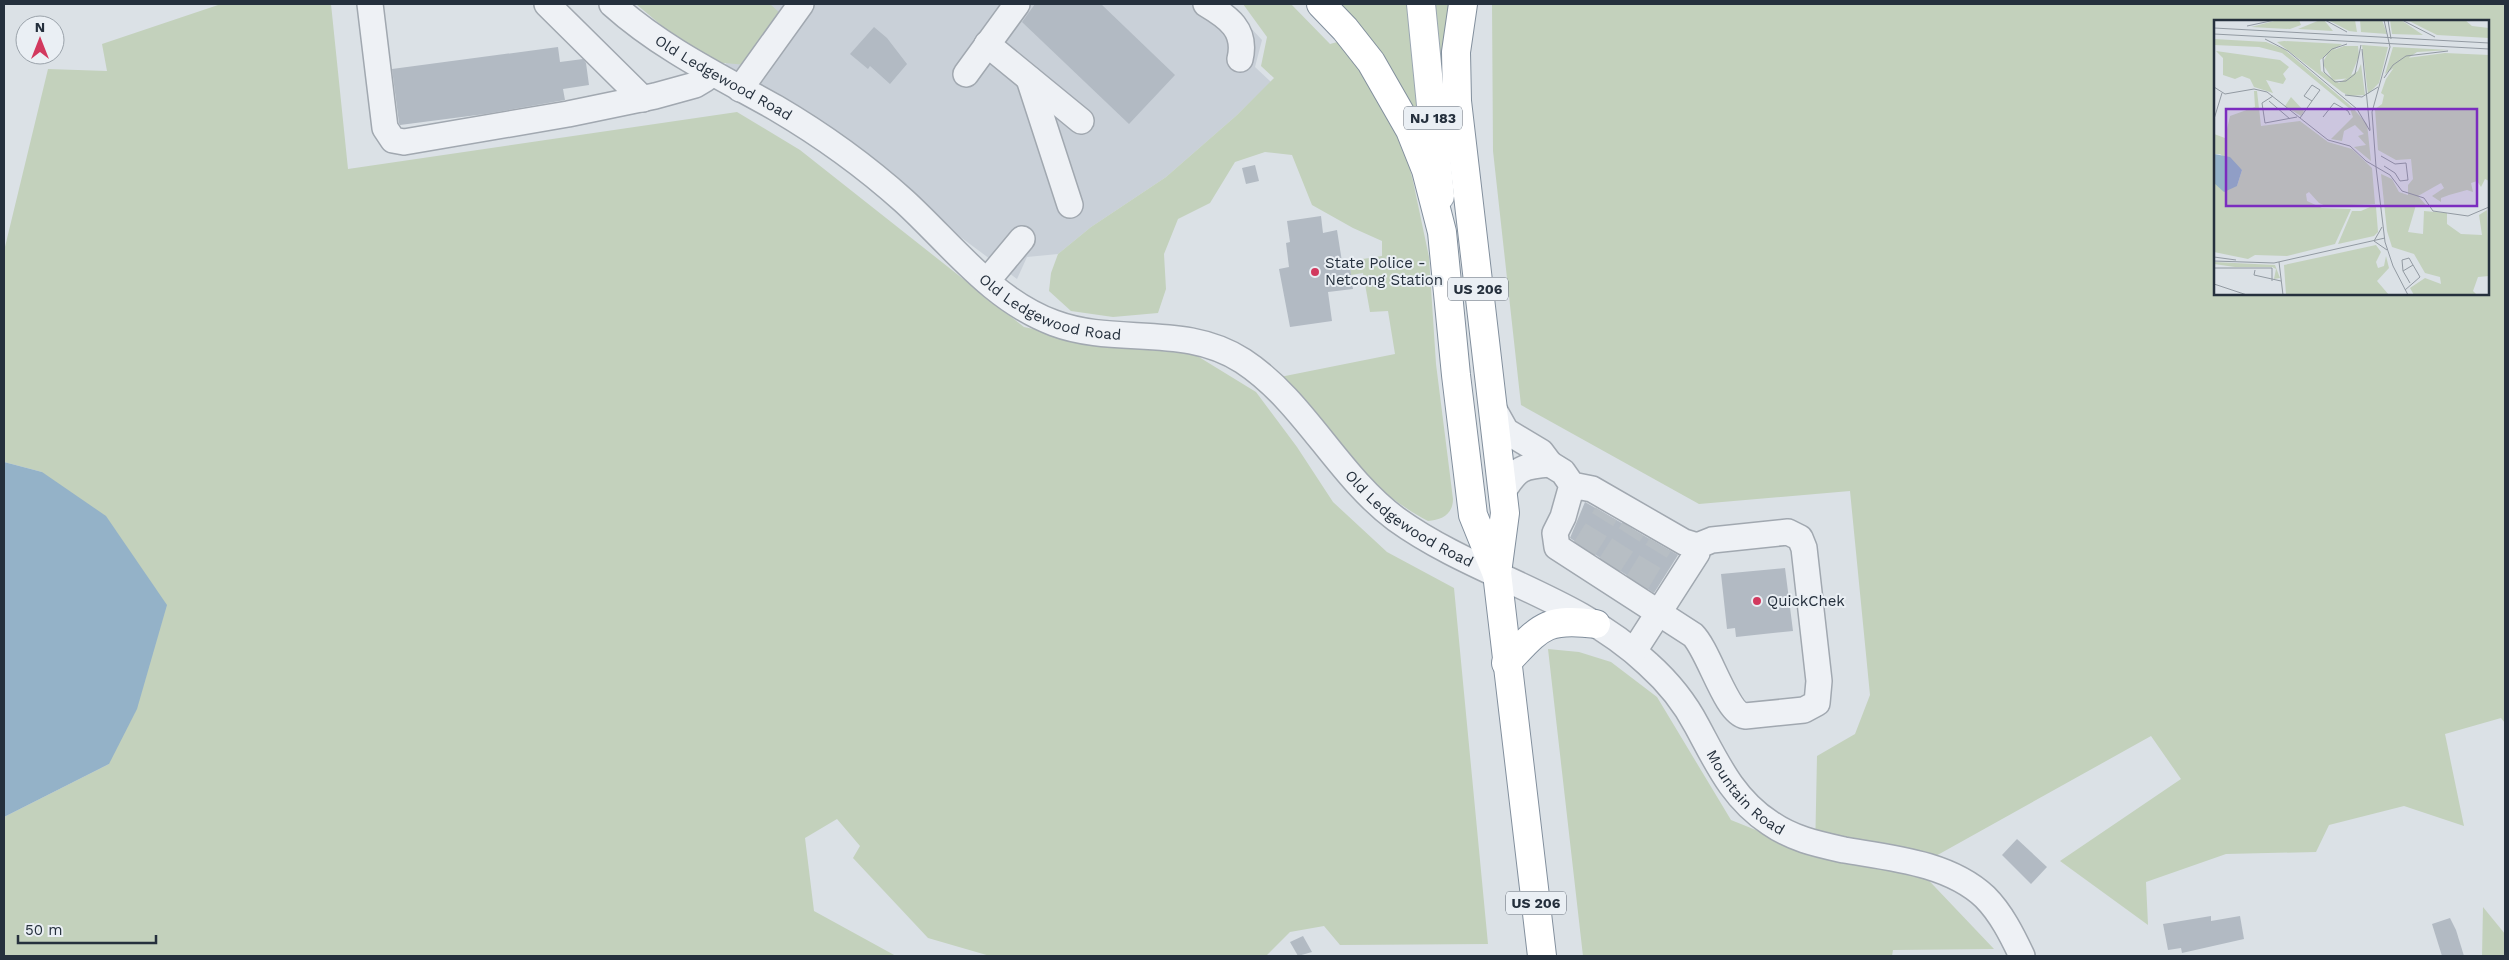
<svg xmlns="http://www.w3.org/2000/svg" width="2509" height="960" viewBox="0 0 2509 960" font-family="'Work Sans',sans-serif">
  <rect width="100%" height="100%" fill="#dbe1e6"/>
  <path fill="#c9d0d8" d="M762 4H1224L1236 12 1262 40 1255 67 1271 82 1237 115 1166 177 1091 227 1058 254 1027 257 1017 279 955 233 848 142 776 94 725 65 765 7Z"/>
  <g fill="#c3d1bc" fill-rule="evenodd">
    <path d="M221 4H331L348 169 737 112 800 150 1024 327 1118 347 1194 354 1256 392 1297 447 1333 502 1387 552 1454 588 1488 944 1340 945 1324 926 1290 932 1266 956H990L928 938 853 858 860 846 837 819 805 838 814 911 896 956H4V817L109 764 42 472 4 462V251L48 69 107 71 102 44Z"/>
    <path d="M636 4H770L781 14 747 65 712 62 680 41Z"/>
    <path d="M1243 4H1291L1330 44 1341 41 1370 79 1404 146 1413 181 1429 257 1436 364 1453 499C1453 514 1442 520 1428 521 1366 489 1325 430 1280 377L1395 354 1388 311 1370 312 1363 273 1351 275 1350 267 1325 270 1324 265 1382 256V241L1353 228 1312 205 1292 155 1265 152 1235 162 1210 203 1178 219 1164 254 1166 289 1158 313 1113 317 1071 311 1049 291 1051 273 1058 254 1091 227 1166 177 1237 115 1274 78 1261 66 1267 37Z"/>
    <path d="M1337 4H1409L1422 121H1419Z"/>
    <path d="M1433 4H1451L1441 73Z"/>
    <path d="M1492 4H2505V723L2501 718 2445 734 2464 826 2404 806 2329 825 2316 852 2226 854 2146 882 2148 925 2060 861 2181 779 2151 736 1916 867 1994 949 1893 950 1892 956H1583L1548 649 1579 652 1611 662 1657 697 1731 820 1815 854 1817 756 1855 734 1870 695 1850 491 1699 504 1521 405 1493 151ZM2215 21H2488V294H2215Z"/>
    <path d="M2483 907 2505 934V956H2482Z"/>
  </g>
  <path fill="#94b2c8" d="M4 462 42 472 106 516 167 605 137 709 109 764 4 817Z"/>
  <g fill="#b2bac3">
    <path d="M1035 4H1101L1175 75 1129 124 1022 22Z"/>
    <path d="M874 27 887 38 907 64 890 84 870 66 868 69 850 54Z"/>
    <path d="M558 47 560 62 583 59 586 63 589 85 563 89 565 100 485 114 400 125 399 123 392 69Z"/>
    <path d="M1255 165 1259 181 1246 184 1242 168Z"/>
    <path d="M1321 216 1323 233 1337 230 1343 268 1350 267 1353 289 1328 292 1332 321 1290 327 1279 269 1289 267 1286 243 1290 242 1287 221Z"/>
    <path d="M1585 502 1678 555 1654 593 1570 538Z"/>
    <path d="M1785 568 1793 631 1736 637 1735 628 1727 629 1721 574Z"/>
    <path d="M2017 839 2047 867 2031 884 2002 855Z"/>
    <path d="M2211 916V921L2240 916 2244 939 2182 953 2181 948 2168 950 2163 924Z"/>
    <path d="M2450 918 2456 930 2464 956H2442L2432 924Z"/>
    <path d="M1303 936 1312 952 1298 956 1290 942Z"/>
  </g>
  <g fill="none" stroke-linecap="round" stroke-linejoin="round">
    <g stroke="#b7bec4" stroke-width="25" stroke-dasharray="25 12" stroke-linecap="butt">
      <path d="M1583 551 1606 514"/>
      <path d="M1609 566 1633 529"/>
      <path d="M1637 583 1660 545"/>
    </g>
    <g stroke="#a1a8b0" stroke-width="28">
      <g id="minor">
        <path d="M370 4 385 128 393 140 404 142 568 114 655 96 695 85 705 79 709 72"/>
        <path d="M547 4 643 99"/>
        <path id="s1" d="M612 4C661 48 719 76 776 108 822 135 865 166 904 201 951 244 992 300 1054 323 1115 346 1185 323 1243 361 1304 401 1337 475 1396 519 1475 576 1576 596 1648 664 1667 681 1685 703 1697 726 1717 763 1733 799 1770 823 1793 839 1817 844 1844 850 1891 858 1949 863 1985 897 2001 913 2012 935 2022 956"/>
        <path d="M1206 4C1228 17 1247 30 1240 59"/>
        <path d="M987 44 1081 121"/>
        <path d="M966 74 1017 4"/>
        <path d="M1029 79 1070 205"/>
        <path d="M740 89 801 4"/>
        <path d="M987 281 1022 239"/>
        <path d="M1492 406 1506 431 1541 452 1550 464C1522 466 1517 468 1502 493"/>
        <path d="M1550 464 1563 472 1572 485 1563 517 1555 533 1557 547 1693 635C1709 651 1726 713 1745 716L1804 710 1817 703 1819 681 1804 548 1800 538 1788 532 1712 540 1697 546 1684 542 1592 489 1572 485"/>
        <path d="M1634 651 1697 553V546"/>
      </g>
    </g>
    <g stroke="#9aa6b2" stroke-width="30">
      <path id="major" d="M1421 4 1440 196"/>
    </g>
    <g stroke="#828f9d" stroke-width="30">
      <g id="highway">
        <path d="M1321 4 1345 29 1371 62 1410 130 1426 170 1442 232 1456 375 1473 515 1496 572"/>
        <path d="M1463 4 1456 52 1457 101 1505 513 1497 573 1542 956"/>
        <path d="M1506 663C1540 628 1544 617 1596 624"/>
      </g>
    </g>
    <use href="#minor" stroke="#eef1f5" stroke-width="25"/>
    <use href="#major" stroke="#fff" stroke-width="28"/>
    <use href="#highway" stroke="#fff" stroke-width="28"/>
  </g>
  <g fill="#d2395e" stroke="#eaeff4" stroke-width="2">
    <circle cx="1315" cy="272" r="5"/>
    <circle cx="1757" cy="601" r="5"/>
  </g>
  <g text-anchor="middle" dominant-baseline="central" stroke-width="4" stroke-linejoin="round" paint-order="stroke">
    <g fill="#eaeff4" stroke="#606974" stroke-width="1">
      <rect x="1404" y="106.5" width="58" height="23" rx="4"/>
      <rect x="1448" y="277.5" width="60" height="23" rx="4"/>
      <rect x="1506" y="891.5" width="60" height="23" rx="4"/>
    </g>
    <g font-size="14" font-weight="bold" fill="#25303d">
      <text x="1433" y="118">NJ 183</text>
      <text x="1478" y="289">US 206</text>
      <text x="1536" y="903">US 206</text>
    </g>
    <g font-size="15" fill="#25303d" stroke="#eaeff4">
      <text stroke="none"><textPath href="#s1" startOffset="134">Old Ledgewood Road</textPath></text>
      <text stroke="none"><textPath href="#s1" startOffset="539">Old Ledgewood Road</textPath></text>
      <text stroke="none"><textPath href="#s1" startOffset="974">Old Ledgewood Road</textPath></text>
      <text stroke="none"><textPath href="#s1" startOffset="1418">Mountain Road</textPath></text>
    </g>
    <g font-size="15" fill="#25303d" stroke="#eaeff4" text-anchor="start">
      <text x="1325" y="263">State Police -<tspan x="1325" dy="17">Netcong Station</tspan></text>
      <text x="1767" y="601">QuickChek</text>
    </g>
  </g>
  <g transform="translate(2214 20)">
    <rect width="275" height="275" fill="#dbe1e6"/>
    <path d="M64 0H85L87 5 76 9 37 7ZM106 0H110L119 11 84 9ZM114 0H141L143 12 135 11ZM146 0H168L173 14 147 12ZM176 0H187L209 15 178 14ZM193 0H251L258 6 275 8V18L223 15ZM0 19 52 22 70 29 138 87 153 104 157 141 140 127 152 125 144 116 150 114 141 105 130 111 128 121 117 119 139 97 136 89 68 33 45 27 0 25ZM70 21 128 24 106 40 107 51 125 63 144 51 147 44 151 75 135 76 128 72 63 22ZM148 25 174 27 165 63 154 74ZM130 26H144L145 36 136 58 119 60 110 46V40L115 32ZM179 27 236 30 203 32 171 54ZM2 31 66 40 75 47 69 54 72 59 69 64 52 60 59 73 40 67 36 59 28 56 21 59 9 55V38ZM231 33 275 35V161L271 159 267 167 263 161 257 163 259 172 253 170 235 175 227 178V182L218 176 230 168 227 163 204 176 212 185H202L194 212 209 214 210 191 233 193V204L247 214 268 215 265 195 273 190 275 256 264 257 259 271 263 275H200L196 268 211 258 227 264 226 257 211 253 200 234 178 227 173 211 167 154 178 159 185 172 194 175V165L199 159 197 139 182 140 164 130 161 89 168 84 170 75 167 73 172 59 181 46 193 38ZM40 71H43L47 106 86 101 114 122 138 129 158 148 161 184 112 186 105 183 95 172 92 174 93 181 108 188 137 189 121 224 73 236 41 235 34 239 0 232V163L23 166 28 150 6 134H0V114L11 118 16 96 41 87ZM77 77 90 91 87 96 71 86ZM156 187H162L164 212 160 216 124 224 138 191H147ZM162 225 167 232 162 242 164 248 170 246 172 236 175 248 163 261 175 275H72L70 245ZM0 242 61 245 66 258 60 259 62 249 58 247H21L0 244Z" fill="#c3d1bc"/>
    <path d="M0 134 16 137 28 150 23 166 10 172 0 163Z" fill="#94b2c8"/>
    <path fill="none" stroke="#929aa2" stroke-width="1" d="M111 0 133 12M170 0 176 27 158 92 162 147 171 222 179 246 194 275M174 0 177 19M188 0 221 17M33 6 61 0M0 8 275 23M0 14 275 29M51 19 74 31 143 89 156 111M133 24 118 29 109 38 110 52 121 62 132 61 141 54 147 25M148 29 156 110M170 58 179 45 192 36 234 31M98 65 106 70 98 81 90 76ZM0 67 11 74 40 69 53 72 114 120 136 126 152 141 176 155 188 171 210 178 219 191 254 196 275 187M131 75 148 77 164 67M59 76 48 83 51 103 83 97M55 81 76 99M109 97 120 83 134 91 136 95M86 98 98 81M0 99 8 73M167 136 181 144 192 143 194 160 186 161 181 153 170 146M168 207 160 221 173 230M0 237 22 240M0 241 60 243 171 218M65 242 69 275M0 248H58V261M41 250 40 255 67 261M189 251 188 240 195 238 199 245M0 264 33 275M191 270 206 257 199 245 189 251 196 263"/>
    <path fill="#7b2cbf" fill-opacity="0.15" stroke="#7b2cbf" stroke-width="2.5" d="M12 89H263V186H12Z"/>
    <rect width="275" height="275" fill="none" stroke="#25303d" stroke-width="2.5"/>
  </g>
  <rect width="2509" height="960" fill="none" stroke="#25303d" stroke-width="10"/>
  <g transform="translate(40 40)"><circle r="24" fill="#eaeff4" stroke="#9ba3ab"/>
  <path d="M0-4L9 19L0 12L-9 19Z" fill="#d2395e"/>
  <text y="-8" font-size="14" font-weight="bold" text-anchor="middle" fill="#25303d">N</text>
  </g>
  <path d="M18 935v8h138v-8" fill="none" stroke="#25303d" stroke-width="2.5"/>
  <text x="25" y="935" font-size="15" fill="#25303d" stroke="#eaeff4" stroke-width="4" paint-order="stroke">50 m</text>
</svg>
